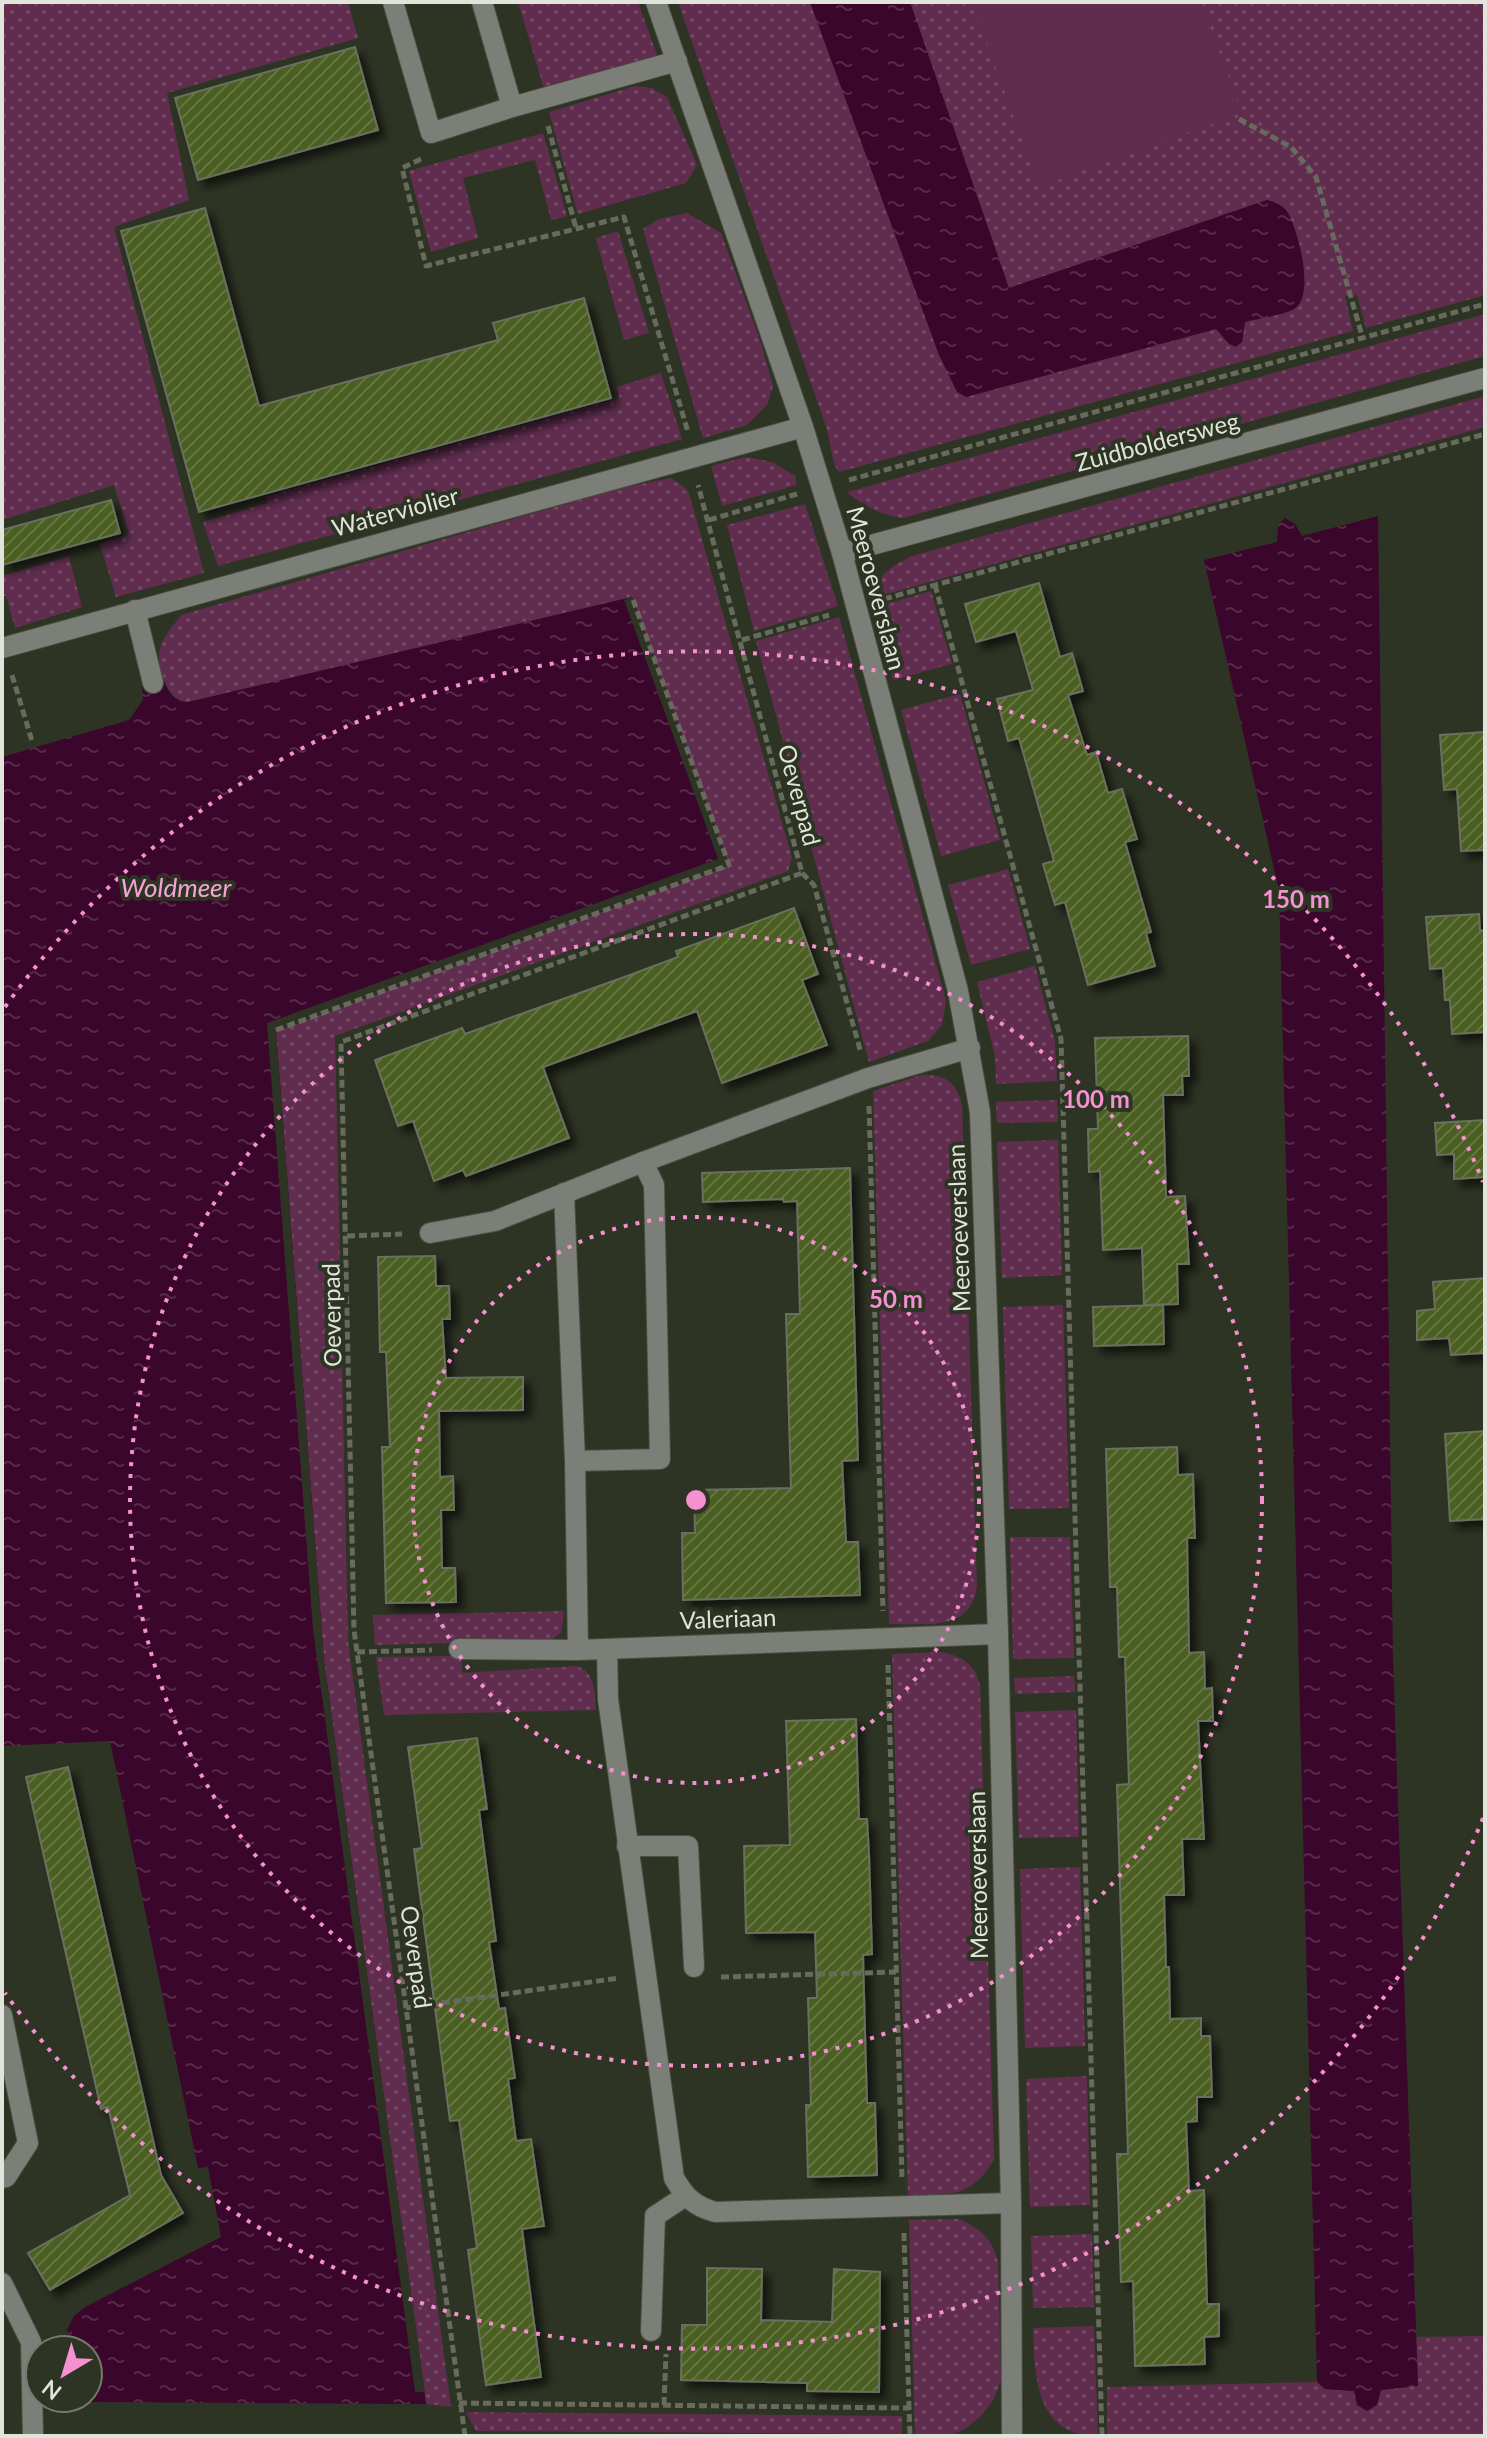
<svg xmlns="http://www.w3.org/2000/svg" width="1487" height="2438" viewBox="0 0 1487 2438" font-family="Lato,sans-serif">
  <defs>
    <pattern id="grass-dots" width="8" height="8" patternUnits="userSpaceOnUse" patternTransform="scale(2)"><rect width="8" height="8" fill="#602d4f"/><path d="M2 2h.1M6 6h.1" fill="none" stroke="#764b68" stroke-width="1.8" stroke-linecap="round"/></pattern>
    <pattern id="water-ripples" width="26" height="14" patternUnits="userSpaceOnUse" patternTransform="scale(2)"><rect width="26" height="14" fill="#3a062b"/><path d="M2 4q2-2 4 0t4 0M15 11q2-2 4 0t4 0" fill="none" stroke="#562a49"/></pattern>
    <pattern id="building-hatch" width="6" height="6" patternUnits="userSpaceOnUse" patternTransform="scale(2)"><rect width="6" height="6" fill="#4b5f20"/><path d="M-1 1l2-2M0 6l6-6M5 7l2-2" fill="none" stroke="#657640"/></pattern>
    <filter id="shadow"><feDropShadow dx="7" dy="7" stdDeviation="4" flood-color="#0009"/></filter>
  </defs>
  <rect width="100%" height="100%" fill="#2e3424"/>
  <g fill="url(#grass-dots)">
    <path d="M2 2H348L358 38 167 93 189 200 114 227 204 573 116 597 100 544 129 534 114 485 2 520Z"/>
    <path d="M518 2H638L657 55 650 61 545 92Z"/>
    <path d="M678 2H810L939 355 966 397 1216 329 1229 344 1242 342 1245 322 1294 309 1301 301 1305 283 1267 200 1009 289 910 2H1485V295L1366 328 1357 295 1345 296 1353 331 839 472 834 464 827 429Z"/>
    <path d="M635 86 652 88 667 97 697 165 686 183 578 214 549 112Z"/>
    <path d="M543 133 567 216 551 220 535 160 463 178 478 238 431 252 409 171Z"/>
    <path d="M687 213 721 233 760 340 773 386 767 405 747 425 703 438 643 229 659 219Z"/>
    <path d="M618 231 649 333 624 340 596 238Z"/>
    <path d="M1485 314V356L903 518C882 515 862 506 847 492Z"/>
    <path d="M661 373 682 439 218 566 203 522 267 503 266 496 619 398 617 387Z"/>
    <path d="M1485 396V427L872 598C876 575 892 566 912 556Z"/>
    <path d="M746 457 772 462 795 476 797 485 722 506 711 466Z"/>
    <path d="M671 478 688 490 792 858 788 871 335 1036 348 1641 451 2407 426 2404 324 1661 276 1030 728 866 632 597 188 702C167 702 156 666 160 649 162 638 175 624 181 615L621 488Z"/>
    <path d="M805 504 838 606 754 631 727 525Z"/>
    <path d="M69 556 82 607 15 628 6 596H2V576Z"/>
    <path d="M931 591 952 664 893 680 873 608Z"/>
    <path d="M839 617 946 1000 942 1025 928 1041 869 1062 756 641Z"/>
    <path d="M960 694 1000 840 941 856 901 710Z"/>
    <path d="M1008 869 1030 949 971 965 948 885Z"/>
    <path d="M1035 966 1055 1042 1057 1081 996 1084 995 1056 977 982Z"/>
    <path d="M921 1075C946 1074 956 1082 962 1105L977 1586C971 1633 925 1623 889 1624L873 1091Z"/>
    <path d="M1057 1100 1058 1122 997 1123 996 1102Z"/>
    <path d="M1058 1140 1062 1275 1002 1278 997 1142Z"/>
    <path d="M1063 1305 1069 1508 1009 1509 1003 1307Z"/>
    <path d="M1070 1537 1074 1658 1013 1659 1010 1537Z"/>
    <path d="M564 1611 561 1633 551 1640 375 1645 373 1615Z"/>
    <path d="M942 1652C963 1657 974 1663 980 1685L994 2160C970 2199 950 2194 908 2196L892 1654Z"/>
    <path d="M461 1656 462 1673 576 1666C596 1672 594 1692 596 1710L384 1715 376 1657Z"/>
    <path d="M1074 1676 1075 1692 1015 1694 1014 1678Z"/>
    <path d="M1076 1710 1079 1837 1019 1838 1015 1712Z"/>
    <path d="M1080 1867 1085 2046 1025 2048 1020 1869Z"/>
    <path d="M1087 2076 1090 2205 1030 2207 1026 2079Z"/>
    <path d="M958 2219C980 2227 994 2241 998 2263L1001 2380 994 2399 981 2416 965 2429 950 2436H915L909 2220Z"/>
    <path d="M1092 2234 1094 2307 1033 2308 1031 2236Z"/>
    <path d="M1094 2326 1098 2436C1034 2436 1035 2374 1033 2328Z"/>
    <path d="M1485 2336V2436H1107V2387L1317 2382 1325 2389 1355 2391 1377 2405 1381 2390 1418 2386 1416 2337Z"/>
    <path d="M466 2412 902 2416V2434L476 2431Z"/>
  </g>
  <path fill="#602d4f" d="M972 2H1201L1242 113 1039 187Z"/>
  <g fill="url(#water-ripples)">
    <path d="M810 2H910L1009 288 1267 200C1275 202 1283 205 1288 213 1298 230 1316 296 1294 309 1281 316 1259 318 1245 322L1242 342 1236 347 1229 344 1216 329 966 397 957 392 939 355Z"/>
    <path d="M1378 516 1393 1660 1418 2386 1381 2390 1377 2405 1367 2411 1357 2405 1354 2391 1325 2389 1317 2382 1279 891 1204 560 1277 542 1278 525 1285 518 1295 524 1302 536Z"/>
    <path d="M632 597 729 865 276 1031 324 1661 426 2404 88 2402 83 2398H88V2350H75L67 2330 74 2316 85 2307 221 2237 208 2167 198 2168 110 1741 2 1746V757L129 720 143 700 142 686 163 680C169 691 173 702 188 702Z"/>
  </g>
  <path fill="#2e3424" d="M632 597 729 865 276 1031 324 1661 425 2392H415L313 1629 267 1023 718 859 624 600Z"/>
  <g fill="url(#building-hatch)" stroke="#69705e" stroke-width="2" filter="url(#shadow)">
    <path d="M355 47 378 130 198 180 175 98Z"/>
    <path d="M205 208 259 406 498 340 493 323 584 298 611 398 199 512 121 231Z"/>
    <path d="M111 500 120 533 2 565V530Z"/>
    <path d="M1039 583 1060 657 1072 653 1083 691 1068 695 1087 755 1096 752 1108 793 1122 789 1137 839 1125 842 1151 932 1146 933 1155 966 1088 985 1065 902 1055 905 1043 864 1054 861 1019 738 1008 741 997 699 1033 690 1016 631 976 642 965 604Z"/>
    <path d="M1485 732V850L1461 851 1457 789 1444 790 1440 735Z"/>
    <path d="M794 908 818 974 802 980 827 1045 722 1083 697 1011 543 1067 569 1138 466 1176 463 1170 434 1181 413 1121 398 1126 375 1060 462 1028 465 1034 630 975 678 957 676 951Z"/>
    <path d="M1479 914 1480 931 1485 930V1032L1452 1034 1450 1000H1445L1443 968 1430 969 1426 917Z"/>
    <path d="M1188 1036 1189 1076H1182L1183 1095H1163L1166 1197 1185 1196 1189 1264H1177L1178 1304 1144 1305 1142 1248 1103 1250 1100 1171 1089 1172 1088 1129H1098L1095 1038Z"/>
    <path d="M1485 1120V1177L1454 1179V1154L1437 1155 1435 1123Z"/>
    <path d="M850 1168 858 1460 842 1461 846 1542H858L860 1595 683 1600 682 1533H695L694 1490 791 1488 786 1314H800L797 1201 784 1202 783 1199 703 1202 702 1173Z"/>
    <path d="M435 1256 436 1286H449L450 1319H442L446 1378 523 1377V1410L439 1411 440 1477 453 1476 454 1510H441L442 1568H455L456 1602 386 1603 382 1447H390L386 1352H380L378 1257Z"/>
    <path d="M1485 1278 1484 1353 1451 1355 1449 1338 1417 1340V1311L1435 1309 1433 1282Z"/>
    <path d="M1163 1305 1164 1344 1094 1346 1093 1307Z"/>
    <path d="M1485 1431V1519L1450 1521 1445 1434Z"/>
    <path d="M1177 1447 1178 1475 1193 1474 1195 1538H1187L1189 1653 1204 1652 1205 1689 1212 1688 1213 1721H1198L1204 1839H1182L1184 1895H1164L1166 1967H1169L1170 2019 1201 2018V2036H1210L1212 2097H1197V2121L1186 2122 1189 2191 1204 2190 1207 2304H1219V2336L1204 2337 1205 2364 1135 2366 1133 2281 1121 2282 1117 2154H1128L1117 1785 1129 1784 1125 1657H1119L1117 1587H1110L1106 1449Z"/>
    <path d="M856 1719 859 1819H867L869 1854 872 1954 863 1955 865 2033 867 2103H875L877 2175 808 2177 806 2105H811L808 1998H817L815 1932 746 1933 744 1846 790 1845 786 1721Z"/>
    <path d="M477 1738 487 1809 479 1810 496 1941 489 1942 499 2009 505 2008 515 2078 508 2079 516 2141 531 2139 544 2226 522 2229 541 2377 486 2385 468 2250 477 2248 459 2120 450 2121 414 1849 422 1848 408 1747Z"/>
    <path d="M68 1767 161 2175 183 2213 50 2290 28 2253 130 2195 108 2107 101 2109 26 1777Z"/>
    <path d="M707 2268 762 2269 761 2320 832 2322 834 2269 880 2272 879 2392 807 2391V2383L681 2380 682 2325H707Z"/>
  </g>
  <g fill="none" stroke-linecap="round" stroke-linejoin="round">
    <g stroke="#4a5041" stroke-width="22">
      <g id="minor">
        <path d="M393 2 431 133 512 107 677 61"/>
        <path d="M482 2 512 107"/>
        <path d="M656 2 803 427 842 553 958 991 980 1112 998 1634 1011 2203 1012 2436"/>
        <path d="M842 553 1485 378"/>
        <path d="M135 610 153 683"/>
        <path d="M2 648 803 427"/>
        <path d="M564 1193 575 1461 578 1650"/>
        <path d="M430 1233 495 1221 643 1162 868 1078 970 1048"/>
        <path d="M575 1461 660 1459 654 1185 643 1162"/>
        <path d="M459 1649 578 1650 998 1634"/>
        <path d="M607 1649 608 1699 674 2178C685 2197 694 2206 715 2212L1011 2203"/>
        <path d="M627 1846H688L694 1967"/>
        <path d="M2 2015 28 2143 6 2177 2 2178"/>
        <path d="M2 2283 31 2342 33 2436"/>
        <path d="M651 2331 655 2216 684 2197"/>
      </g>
    </g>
    <g stroke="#666b5d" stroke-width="5" stroke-dasharray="8 4" stroke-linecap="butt">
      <path d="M1239 119 1291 147 1316 177 1363 339"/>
      <path d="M548 126 576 228"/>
      <path d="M421 159 402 168 426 266 624 217 688 432"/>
      <path d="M849 480 1485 304"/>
      <path d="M709 520 797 494"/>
      <path d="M935 585 1061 1039 1102 2436"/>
      <path d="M884 599 1485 434"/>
      <path d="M742 640 829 615"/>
      <path d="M12 675 32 741"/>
      <path d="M802 873 814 885 861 1053"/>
      <path d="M276 1030 729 865 632 597"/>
      <path d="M869 1106 883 1611"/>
      <path d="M347 1236 402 1234"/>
      <path d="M357 1652 432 1650"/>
      <path d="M888 1665 902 2179"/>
      <path d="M721 1977 896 1972"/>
      <path d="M406 2008 619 1978"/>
      <path d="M904 2233 909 2408"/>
      <path d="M459 2403 909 2408 910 2436"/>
      <path d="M664 2405 666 2354"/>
      <path d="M465 2436 354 1630 341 1042 802 873 698 485"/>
    </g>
    <use href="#minor" stroke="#7c7f77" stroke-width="20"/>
  </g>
  <g fill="none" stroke="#f590d1" stroke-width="4" stroke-dasharray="4 8">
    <circle cx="696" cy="1500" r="283"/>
    <circle cx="696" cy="1500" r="566"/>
    <path d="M1483 1818A849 849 0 0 1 5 1993M5 1007A849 849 0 0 1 1483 1182"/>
  </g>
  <g text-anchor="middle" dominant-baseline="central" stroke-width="8" stroke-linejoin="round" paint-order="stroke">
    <g font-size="24" fill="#e0e4da" stroke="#2e3424">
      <text transform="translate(1157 441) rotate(-15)">Zuidboldersweg</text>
      <text transform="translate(395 511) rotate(-15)">Waterviolier</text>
      <text transform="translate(877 588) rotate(75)">Meeroeverslaan</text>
      <text transform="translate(800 795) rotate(75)">Oeverpad</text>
      <text transform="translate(958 1228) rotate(-92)">Meeroeverslaan</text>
      <text transform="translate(331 1315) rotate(-91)">Oeverpad</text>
      <text transform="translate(728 1618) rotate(-2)">Valeriaan</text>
      <text transform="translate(977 1875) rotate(-91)">Meeroeverslaan</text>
      <text transform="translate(417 1957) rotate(82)">Oeverpad</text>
    </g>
    <g font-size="26" font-style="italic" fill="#f8a2d8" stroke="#2e3424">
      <text x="176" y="887">Woldmeer</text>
    </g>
  </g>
  <circle cx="696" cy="1500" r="12" fill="#f590d1" stroke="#2e3424" stroke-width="4"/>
  <g font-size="24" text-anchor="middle" font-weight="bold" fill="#f590d1" stroke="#2e3424" stroke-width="8" stroke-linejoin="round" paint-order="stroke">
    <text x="1296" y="908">150 m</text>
    <text x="1096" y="1108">100 m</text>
    <text x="896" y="1308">50 m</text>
  </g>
  <rect width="1487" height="2438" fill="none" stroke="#e0e4da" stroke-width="8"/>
  <g transform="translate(64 2374) rotate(218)"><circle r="38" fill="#2e3424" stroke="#757a6d" stroke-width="2"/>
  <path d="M0-6L14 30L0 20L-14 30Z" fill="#f590d1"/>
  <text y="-12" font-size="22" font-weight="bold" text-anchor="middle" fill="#e0e4da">N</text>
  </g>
</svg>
